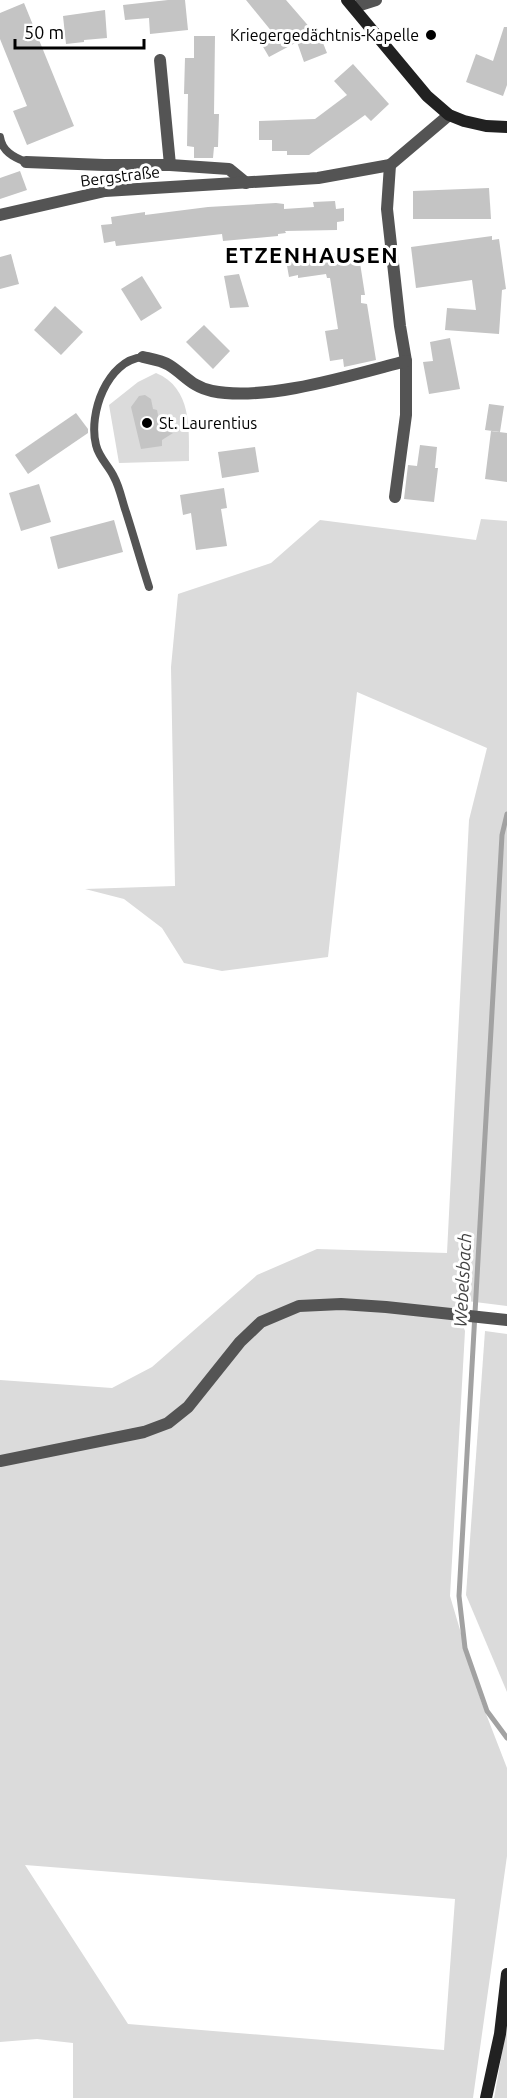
<svg xmlns="http://www.w3.org/2000/svg" width="507" height="2098" viewBox="0 0 507 2098" font-family="Ubuntu,sans-serif">
  <rect width="100%" height="100%" fill="#fff"/>
  <g fill="#dbdbdb" fill-rule="evenodd">
    <path d="M156 373C192 388 189 428 189 461L119 463 109 405 138 382Z"/>
    <path d="M481 519 507 521V1306L467 1301 461 1320 465 1331 450 1596 481 1701 507 1768V1856L473 2098H73V2043L37 2039 0 2042V1380L112 1388 152 1367 257 1275 317 1249 447 1253 469 820 487 748 357 692 328 957 222 971 184 963 162 928 124 899 85 889 175 886 171 667 178 594 271 563 320 520 476 540ZM25 1865 455 1899 444 2050 128 2024Z"/>
    <path d="M485 1331 507 1334V1692L466 1595Z"/>
    <path d="M507 2024V2098H494L495 2093Z"/>
  </g>
  <g fill="none" stroke-linecap="round" stroke-linejoin="round">
    <path stroke="#a2a2a2" stroke-width="5" d="M507 814 502 835 459 1596 465 1648 487 1711 507 1738"/>
  </g>
  <g fill="#c4c4c4">
    <path d="M168 0H185L188 30 150 34 149 18 125 20 123 5Z"/>
    <path d="M246 0H286L312 30 317 28 327 53 304 62 297 42 269 57 262 45 277 38Z"/>
    <path d="M24 3 74 126 27 145 13 111 27 106 0 39V13Z"/>
    <path d="M105 10 107 38 84 40V42L66 44 63 16Z"/>
    <path d="M504 27H507V85L503 96 466 82 476 54 493 61Z"/>
    <path d="M194 36H215L214 114H219L218 147H214L213 158H194V147L187 146 188 94H184L185 58H194Z"/>
    <path d="M353 64 389 104 371 121 365 115 309 155H287V151H272V140H259V121L315 119 347 95 334 81Z"/>
    <path d="M20 171 27 190 0 199V178Z"/>
    <path d="M489 188 491 219H413V191Z"/>
    <path d="M335 201 336 209 344 208V221L337 222V230L285 231 286 233 278 234V236L223 241 222 234 116 246 115 241 104 243 101 225 112 224 111 217 145 212V215L208 207 276 203 284 204V209L314 207 313 202Z"/>
    <path d="M492 236V240L499 239 506 289 502 290 499 334 445 330 447 308 476 310 472 280 416 288 411 247Z"/>
    <path d="M358 250 365 295H361V303L367 304 376 360 344 367 343 359 330 361 325 331 338 329 330 278H327L326 274 298 278V275L289 277 286 260Z"/>
    <path d="M11 254 19 284 0 289V257Z"/>
    <path d="M239 274 249 307 230 308 224 276Z"/>
    <path d="M142 276 162 308 141 321 121 289Z"/>
    <path d="M55 306 83 332 61 355 34 330Z"/>
    <path d="M204 325 230 351 213 369 186 342Z"/>
    <path d="M450 338 460 389 429 394 423 362 433 361 430 342Z"/>
    <path d="M145 395 151 399 153 409 157 410 161 430 173 433 162 440V446L141 449 131 407 139 396Z"/>
    <path d="M489 404 504 406 500 432 485 430Z"/>
    <path d="M76 413 88 429V433L28 474 15 455Z"/>
    <path d="M491 431 507 433V482L485 479Z"/>
    <path d="M420 445 437 447 435 468H438L434 502 404 499 408 465 417 466Z"/>
    <path d="M255 447 259 472 222 478 218 452Z"/>
    <path d="M39 484 51 522 21 531 9 493Z"/>
    <path d="M224 488 227 508 221 509 227 546 196 550 191 513 183 515 180 495Z"/>
    <path d="M114 520 123 552 58 569 50 537Z"/>
  </g>
  <g fill="none" stroke-linecap="round" stroke-linejoin="round">
    <g stroke="#545454" stroke-width="8">
      <path d="M0 137C2 151 13 157 26 162"/>
      <path d="M143 357C107 360 88 414 96 445 99 458 109 466 114 477 120 488 122 501 126 512 134 537 141 562 149 587"/>
    </g>
    <g stroke="#545454" stroke-width="12">
      <path d="M354 7 376 0"/>
      <path d="M160 60 170 165"/>
      <path d="M26 162 104 165H170L229 169 246 183"/>
      <path d="M390 165 387 209 400 326 406 361V415L395 497"/>
      <path d="M0 215 105 191 318 178 390 165 449 115"/>
      <path d="M143 357C152 359 161 360 169 365 185 375 192 387 212 391 266 402 352 375 406 361"/>
      <path d="M0 1461 144 1432 168 1423 188 1407 240 1342 261 1322 299 1306 341 1304 386 1307 507 1320"/>
    </g>
    <g stroke="#212121" stroke-width="12">
      <path d="M347 0 427 96 449 115 464 121 486 126 507 127"/>
      <path d="M486 2098 500 2034 507 1974"/>
    </g>
  </g>
  <g fill="#000" stroke="#fff" stroke-width="2">
    <circle cx="431" cy="35" r="6"/>
    <circle cx="147" cy="423" r="6"/>
  </g>
  <g text-anchor="middle" dominant-baseline="central" stroke-width="6" stroke-linejoin="round" paint-order="stroke">
    <g font-size="16" fill="#000" stroke="#fff" text-anchor="end">
      <text x="419" y="35">Kriegergedächtnis-Kapelle</text>
      <text x="159" y="423" text-anchor="start">St. Laurentius</text>
    </g>
    <g font-size="16" fill="#000" stroke="#fff">
      <text transform="translate(120 176) rotate(-7)">Bergstraße</text>
    </g>
    <g font-size="18" font-style="italic" fill="#434343" stroke="#fff">
      <text transform="translate(462 1280) rotate(-87)">Webelsbach</text>
    </g>
    <g font-size="22" font-weight="bold" letter-spacing="1.5" fill="#000" stroke="#fff">
      <text x="312" y="254">ETZENHAUSEN</text>
    </g>
  </g>
  <path d="M15 39v9h129v-9" fill="none" stroke="#000000" stroke-width="3"/>
  <text x="24" y="39" font-size="18" fill="#000000" stroke="#ffffff" stroke-width="4.5" paint-order="stroke">50 m</text>
</svg>
